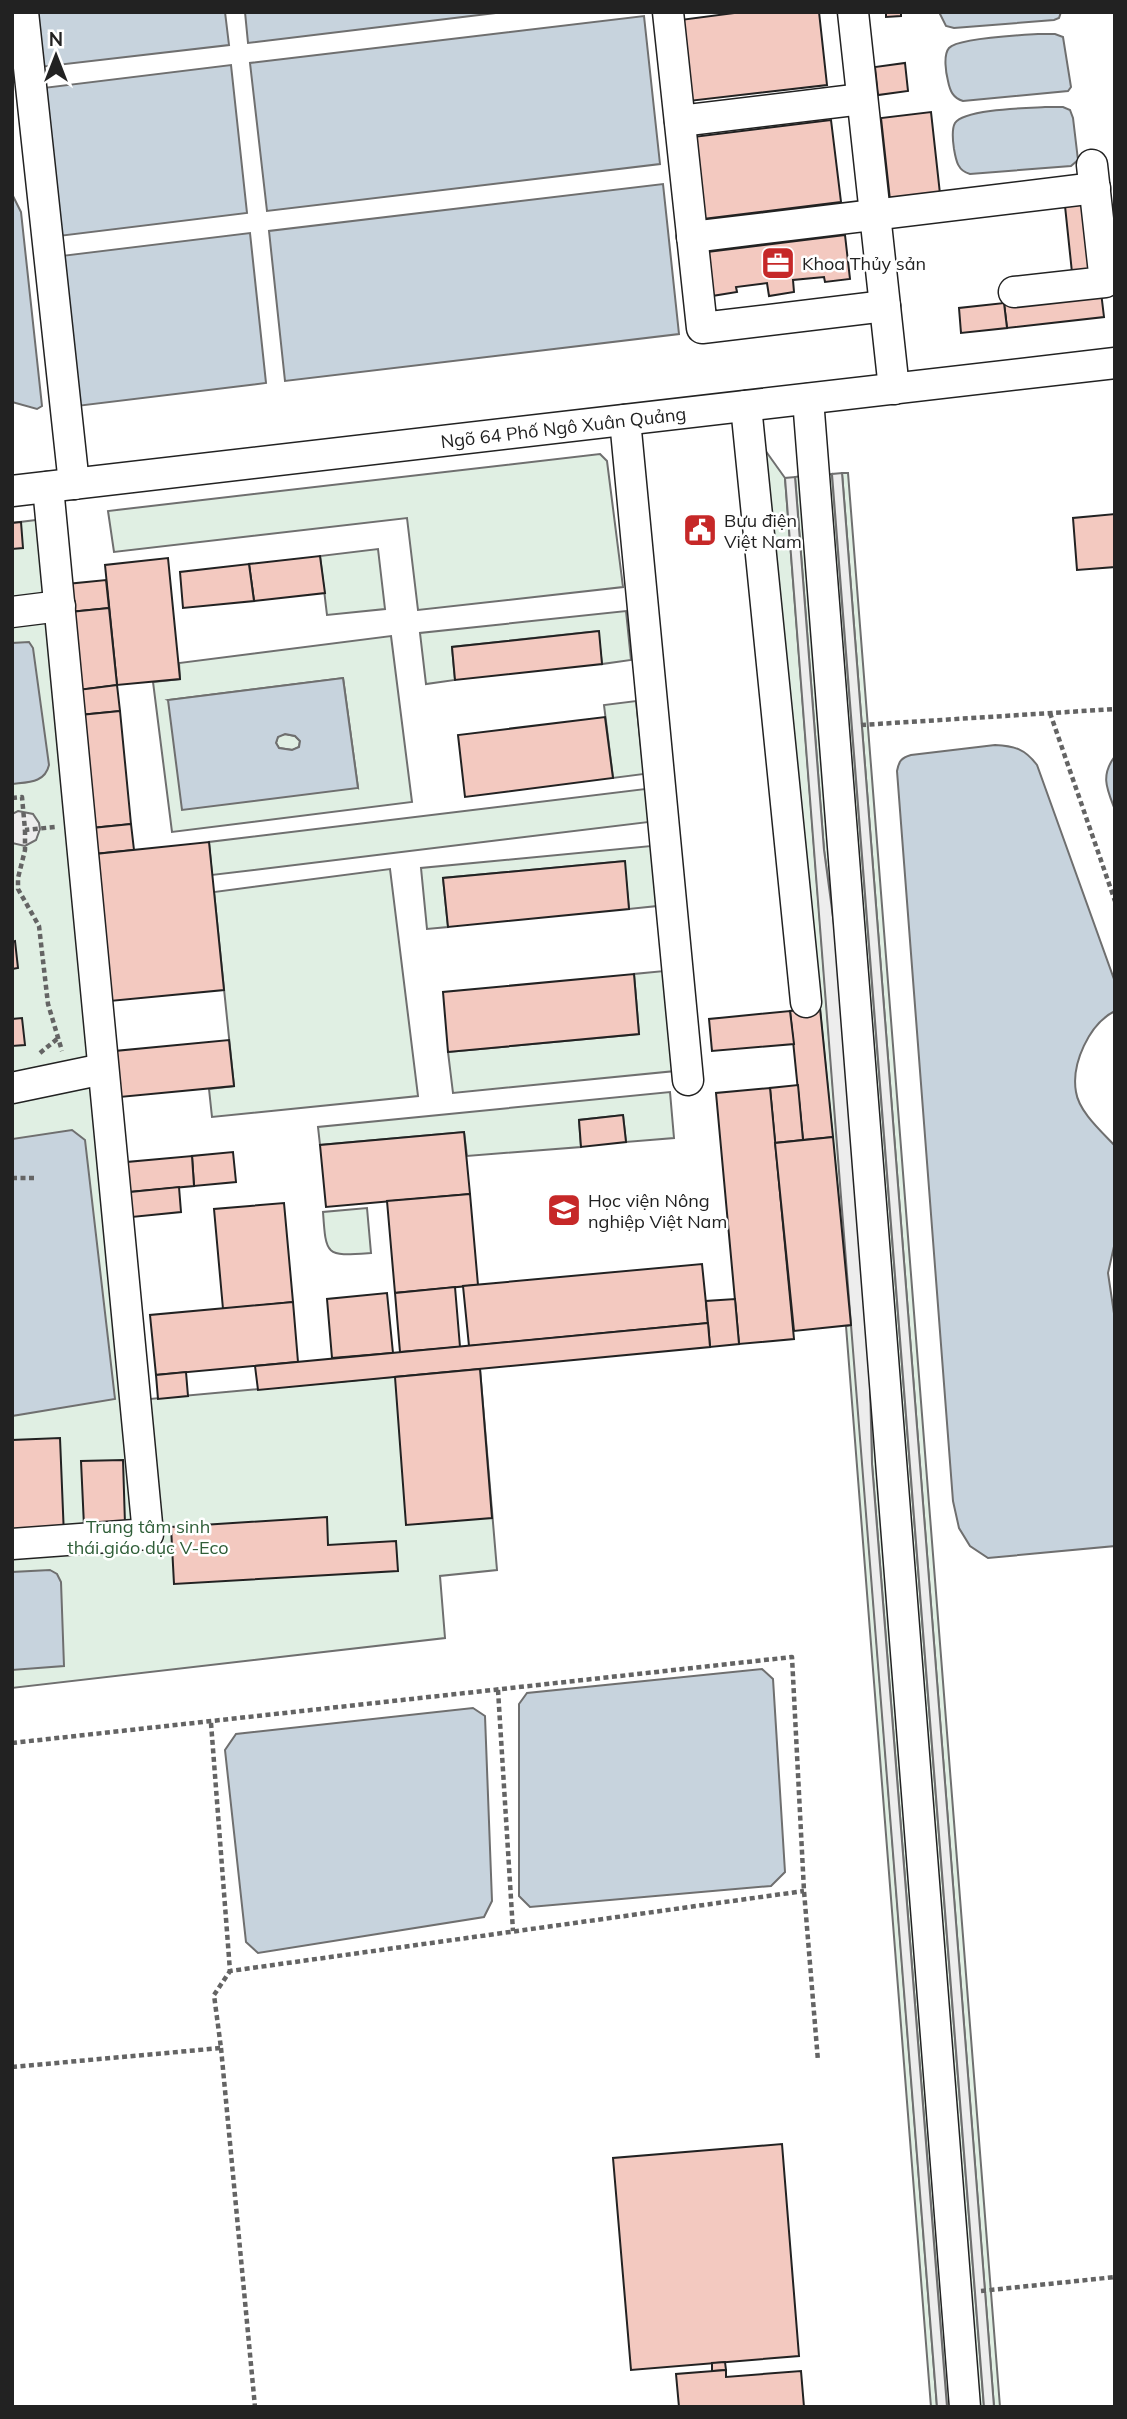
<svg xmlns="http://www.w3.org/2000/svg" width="1127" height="2419" viewBox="0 0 1127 2419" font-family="Mulish,sans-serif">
  <rect width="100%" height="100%" fill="#fff"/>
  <g fill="#e0efe3" stroke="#6f6f6f" stroke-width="2" fill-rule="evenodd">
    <path d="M765 450 785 478 937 2407H931L846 1326 851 1325Z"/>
    <path d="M600 454 607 461 623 587 418 610 407 518 114 552 108 511Z"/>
    <path d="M842 473H848L1000 2407H994Z"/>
    <path d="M832 474 984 2407H978L826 475Z"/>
    <path d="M801 476 840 969 824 850 795 477Z"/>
    <path d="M60 517 150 1399 480 1369 497 1570 440 1576 445 1638 12 1688V523Z"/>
    <path d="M378 549 385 609 327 615 320 556Z"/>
    <path d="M626 611 631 660 602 664 598 631 452 647 455 680 426 684 420 633Z"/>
    <path d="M391 636 412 802 172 832 153 682 180 679 179 663ZM343 678 358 788 168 700Z"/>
    <path d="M636 701 644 774 613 778 604 705Z"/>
    <path d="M285 734 295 736 300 741 299 747 293 750 279 748 276 743 278 736Z"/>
    <path d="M645 789 649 822 212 875 209 842Z"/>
    <path d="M651 846 657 906 629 909 624 861 443 878 448 927 427 929 421 868Z"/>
    <path d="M390 869 418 1096 212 1117 209 1089 234 1086 214 892Z"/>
    <path d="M664 971 675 1071 453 1093 448 1052 639 1034 634 974Z"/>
    <path d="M670 1092 674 1138 626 1142 623 1115 579 1120 581 1147 467 1156 464 1132 320 1145 318 1127Z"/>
    <path d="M367 1208 371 1253C326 1256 326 1257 323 1212Z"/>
    <path d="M869 1343 952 2407H947L872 1464Z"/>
  </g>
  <g fill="#ededed" stroke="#6f6f6f" stroke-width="2">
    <path d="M842 473 985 2291 994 2407H984L832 474Z"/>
    <path d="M795 477 824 850 840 969 869 1343 872 1464 947 2407H937L851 1325 785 478Z"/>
    <path d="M18 811 33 814 39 823 40 829 36 840 25 846 12 843V814Z"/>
  </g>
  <g fill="#c7d3dd" stroke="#6f6f6f" stroke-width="2" fill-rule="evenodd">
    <path d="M34 12H225L229 45 40 67Z"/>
    <path d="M245 12H504L248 43Z"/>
    <path d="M939 12H1061L1059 18 1054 20 954 28 946 26Z"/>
    <path d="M644 16 660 164 267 211 250 63Z"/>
    <path d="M1038 34H1055L1063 37 1071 87 1068 91 963 101C953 98 950 91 948 81 946 73 943 55 949 48 958 38 1022 35 1038 34Z"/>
    <path d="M231 65 247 213 59 236 43 88Z"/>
    <path d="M1045 107H1063L1070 110 1073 118 1078 160 1071 166 970 174C958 171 956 161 954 149 953 142 951 130 955 123 964 109 1028 108 1045 107Z"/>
    <path d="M663 184 679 334 285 381 269 231Z"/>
    <path d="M12 194 21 212 42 406 37 409 12 402Z"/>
    <path d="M250 233 266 383 77 406 61 256Z"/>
    <path d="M29 642 33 648 49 765C45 783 28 782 12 784V643Z"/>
    <path d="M343 678 358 788 182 810 168 700ZM285 734 295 736 300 741 299 747 292 750 279 748 276 743 278 737Z"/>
    <path d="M995 745C1015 746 1025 749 1037 765L1115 982V1011C1089 1024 1071 1064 1076 1092 1079 1112 1102 1132 1115 1146V1242L1108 1273 1115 1320V1546L988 1558 970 1546 959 1528 953 1501 897 771C899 761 901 758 911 755Z"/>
    <path d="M1115 756V810C1107 789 1100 776 1115 756Z"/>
    <path d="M72 1130 85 1140 115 1399 12 1416V1139Z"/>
    <path d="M50 1570 57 1574 61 1582 64 1666 12 1670V1572Z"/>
    <path d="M762 1669 773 1679 785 1872 771 1886 530 1907 519 1896V1704L527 1693Z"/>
    <path d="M473 1708 485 1716 492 1901 484 1917 258 1953 246 1942 225 1750 236 1734Z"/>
  </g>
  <g fill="#f3c9c0" stroke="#222" stroke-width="2">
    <path d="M742 12H819L827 85 689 101 680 20Z"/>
    <path d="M886 12H901V16L886 17Z"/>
    <path d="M905 63 908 91 878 95 875 67Z"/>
    <path d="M931 112 940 194 890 200 881 118Z"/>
    <path d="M831 120 841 202 703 219 693 137Z"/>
    <path d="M1089 204 1097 279 1073 282 1065 206Z"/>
    <path d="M845 235 850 279 825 282 824 277 793 280 794 292 769 296 767 283 736 287 737 292 712 296 707 252Z"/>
    <path d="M1101 292 1104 317 1007 328 1004 303Z"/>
    <path d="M1004 303 1007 328 961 333 959 308Z"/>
    <path d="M1115 514V567L1077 570 1073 518Z"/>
    <path d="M21 522 23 548 12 549V523Z"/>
    <path d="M320 556 325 593 254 601 249 564Z"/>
    <path d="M168 558 180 679 117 685 105 565Z"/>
    <path d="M249 564 254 601 183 608 180 572Z"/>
    <path d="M106 580 109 608 70 612 67 584Z"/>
    <path d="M109 608 117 685 78 690 70 612Z"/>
    <path d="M599 631 602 664 455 680 452 647Z"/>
    <path d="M117 685 120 711 80 715 78 690Z"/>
    <path d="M120 711 131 824 92 828 80 715Z"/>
    <path d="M605 717 613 778 465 797 458 735Z"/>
    <path d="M131 824 134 850 95 854 92 828Z"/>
    <path d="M209 842 224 990 110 1001 95 854Z"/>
    <path d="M625 861 629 909 448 927 443 878Z"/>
    <path d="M15 941 18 968 12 969V942Z"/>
    <path d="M634 974 639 1034 448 1052 443 992Z"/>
    <path d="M820 1008 833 1137 803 1140 790 1011Z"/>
    <path d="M790 1011 794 1044 712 1051 709 1019Z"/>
    <path d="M22 1018 25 1045 12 1046V1019Z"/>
    <path d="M229 1040 234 1086 120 1097 115 1051Z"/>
    <path d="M798 1085 803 1140 775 1143 770 1088Z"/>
    <path d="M770 1088 794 1339 739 1344 716 1093Z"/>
    <path d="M623 1115 626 1142 581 1147 579 1120Z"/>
    <path d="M464 1132 470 1194 326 1207 320 1145Z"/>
    <path d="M833 1137 851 1325 794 1331 775 1143Z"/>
    <path d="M233 1152 236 1182 194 1186 192 1156Z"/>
    <path d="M192 1156 194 1186 130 1192 127 1162Z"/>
    <path d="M179 1187 181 1212 132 1217 130 1192Z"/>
    <path d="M470 1194 478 1285 395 1293 387 1201Z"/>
    <path d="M284 1203 293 1302 223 1309 214 1209Z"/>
    <path d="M702 1264 708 1323 469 1346 463 1286Z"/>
    <path d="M455 1287 460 1347 400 1352 395 1293Z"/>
    <path d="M387 1293 393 1353 332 1358 327 1299Z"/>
    <path d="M735 1299 739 1344 710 1347 706 1301Z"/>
    <path d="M293 1302 298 1362 156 1375 150 1315Z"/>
    <path d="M708 1323 710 1347 258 1390 255 1366Z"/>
    <path d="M480 1369 492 1518 406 1525 395 1377Z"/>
    <path d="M186 1372 188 1396 158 1399 156 1375Z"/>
    <path d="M60 1438 64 1536 12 1538V1440Z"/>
    <path d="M123 1460 125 1524 84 1526 81 1461Z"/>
    <path d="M327 1517 328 1545 396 1541 398 1571 174 1584 171 1527Z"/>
    <path d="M782 2144 799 2356 631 2370 613 2158Z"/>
    <path d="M725 2362 726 2370 712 2371V2363Z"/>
    <path d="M726 2370V2377L801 2371 804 2407H679L676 2374Z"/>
  </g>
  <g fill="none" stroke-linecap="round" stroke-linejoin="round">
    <g stroke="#222" stroke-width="33">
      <g id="minor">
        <path d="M23 12 74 484"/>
        <path d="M668 12 702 328 885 306"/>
        <path d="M853 12 894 389"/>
        <path d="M680 121 862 99"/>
        <path d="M692 237 1095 188"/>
        <path d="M1014 292 1105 282 1092 165"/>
        <path d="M808 399 965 2407"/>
        <path d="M746 406 806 1002"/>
        <path d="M625 420 688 1080"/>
        <path id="s1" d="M12 491 1115 363"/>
        <path d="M12 612 60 606"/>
        <path d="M12 1088 103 1069"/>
        <path d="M12 1544 148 1534 48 487"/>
      </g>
    </g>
    <g stroke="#646464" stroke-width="4.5" stroke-dasharray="5 3.5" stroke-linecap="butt">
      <path d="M1050 713 1115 901"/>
      <path d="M861 725 1115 709"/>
      <path d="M12 798 22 797 25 830 55 827"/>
      <path d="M25 830V850L18 878V889L39 926 48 1004 62 1051"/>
      <path d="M40 1053 57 1039"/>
      <path d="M12 1178H34"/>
      <path d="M498 1690 513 1931"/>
      <path d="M211 1723 230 1971 804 1891"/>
      <path d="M12 1743 792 1657 804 1891 818 2061"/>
      <path d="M221 2048 255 2407"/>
      <path d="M12 2067 221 2048 214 1995 230 1971"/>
      <path d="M981 2291 1115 2277"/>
    </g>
    <use href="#minor" stroke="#fff" stroke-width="30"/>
  </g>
  <defs>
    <g id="office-square" transform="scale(1.75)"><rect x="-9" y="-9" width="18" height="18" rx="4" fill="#c62828" stroke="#fff"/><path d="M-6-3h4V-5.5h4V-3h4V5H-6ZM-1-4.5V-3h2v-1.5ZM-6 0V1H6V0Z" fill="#fff"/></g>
    <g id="civic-square" transform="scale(1.75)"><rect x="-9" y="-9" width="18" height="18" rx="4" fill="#c62828" stroke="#fff"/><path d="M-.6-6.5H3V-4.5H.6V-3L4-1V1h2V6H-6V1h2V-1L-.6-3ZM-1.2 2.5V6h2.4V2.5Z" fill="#fff"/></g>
    <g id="university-square" transform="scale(1.75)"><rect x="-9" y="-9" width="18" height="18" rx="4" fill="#c62828" stroke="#fff"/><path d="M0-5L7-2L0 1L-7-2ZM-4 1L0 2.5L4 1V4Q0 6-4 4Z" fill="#fff"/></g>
  </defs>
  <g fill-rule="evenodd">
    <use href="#office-square" x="778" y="263"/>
    <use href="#civic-square" x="700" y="530"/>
    <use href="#university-square" x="564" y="1210"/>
  </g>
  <g text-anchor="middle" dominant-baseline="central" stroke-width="5" stroke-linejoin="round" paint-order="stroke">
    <g font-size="18" fill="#222" stroke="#fff" text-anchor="start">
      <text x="802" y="263">Khoa Thủy sản</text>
      <text x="724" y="520">Bưu điện<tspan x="724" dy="21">Việt Nam</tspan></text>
      <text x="588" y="1200">Học viện Nông<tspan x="588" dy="21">nghiệp Việt Nam</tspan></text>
    </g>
    <g font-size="18" fill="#222" stroke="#fff">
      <text stroke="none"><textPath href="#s1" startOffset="555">Ngõ 64 Phố Ngô Xuân Quảng</textPath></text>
    </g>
    <g font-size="18" fill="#2f5e38" stroke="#fff">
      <text x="148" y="1526">Trung tâm sinh<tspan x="148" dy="21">thái giáo dục V-Eco</tspan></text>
    </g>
  </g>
  <rect width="1127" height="2419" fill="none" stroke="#222222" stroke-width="28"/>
  <g transform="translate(56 56)" stroke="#ffffff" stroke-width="5" paint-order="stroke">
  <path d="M0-5L12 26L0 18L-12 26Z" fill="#222222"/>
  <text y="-10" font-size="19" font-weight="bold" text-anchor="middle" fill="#222222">N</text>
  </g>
</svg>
